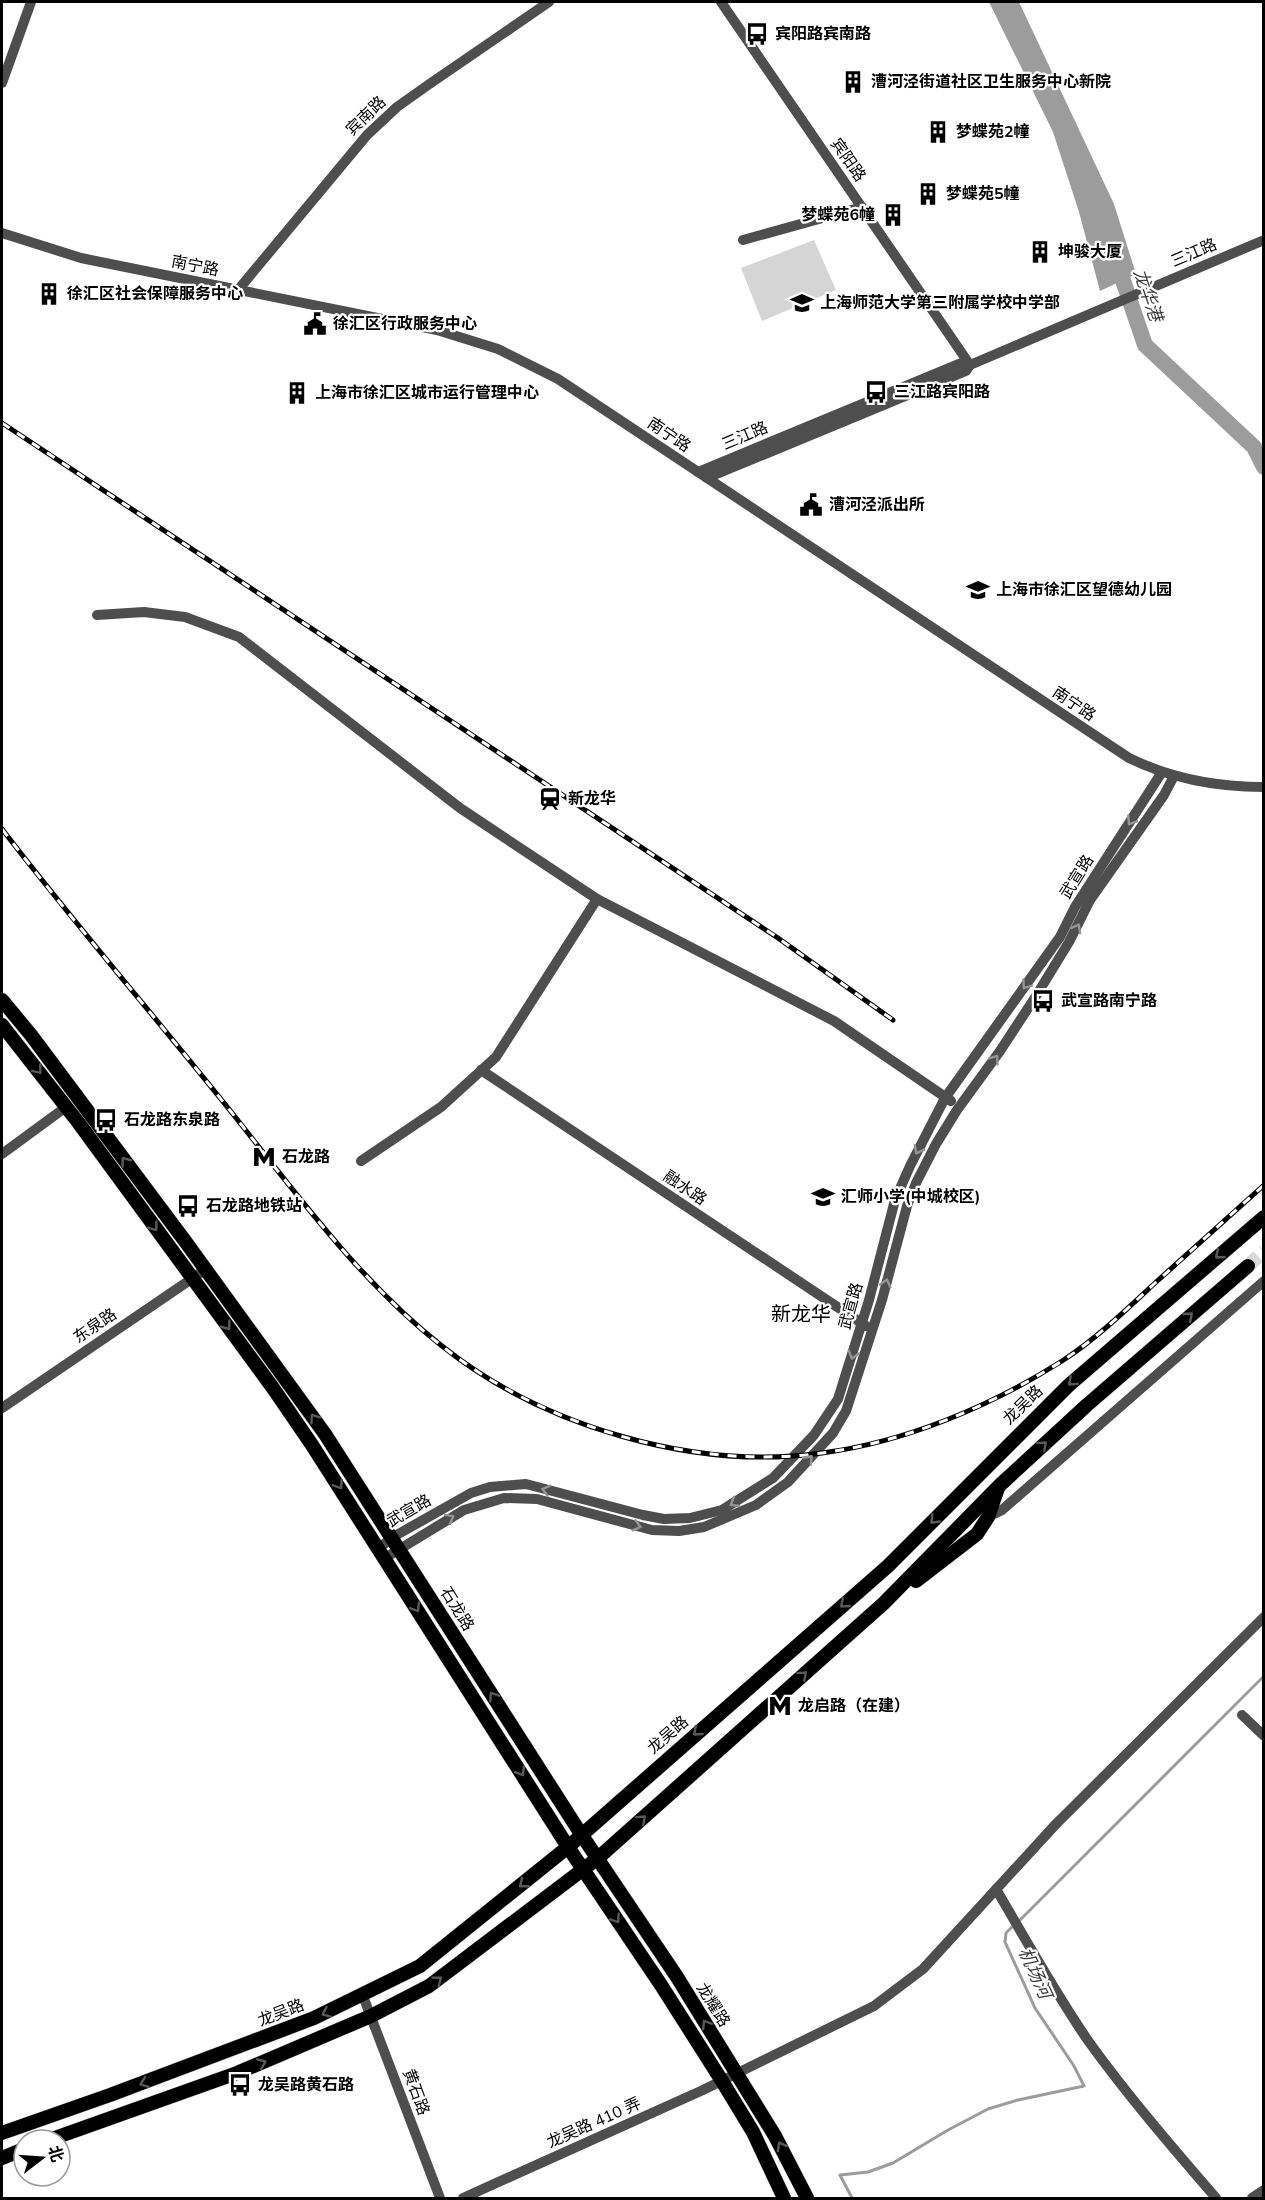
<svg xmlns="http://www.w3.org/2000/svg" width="1265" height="2200" viewBox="0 0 1265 2200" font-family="'Nunito Sans','Noto Sans SC',sans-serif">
  <rect width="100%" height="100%" fill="#fff"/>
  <path fill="#d5d5d5" d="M814 240 836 290 762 321 741 268Z"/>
  <path fill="#9c9c9c" d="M989 2H1019L1114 204 1136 274 1100 291 1079 212 1053 132Z"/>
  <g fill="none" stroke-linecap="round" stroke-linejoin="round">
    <g stroke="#9c9c9c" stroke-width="3">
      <path d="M1019 1921 1264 1676"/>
      <path d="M852 2198 840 2175 868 2172 893 2163 948 2130 988 2109 1018 2100 1084 2086 1074 2066 1035 2008 1005 1942 1006 1933 1014 1925"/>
    </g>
    <path stroke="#9c9c9c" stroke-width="16" d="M1116 260 1145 345 1254 447 1264 467"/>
    <path stroke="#d9d9d9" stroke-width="14" stroke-dasharray="14 7" stroke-linecap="butt" d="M1248 1266 1264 1251"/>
    <g stroke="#dbdbdb" stroke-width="15">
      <g id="major">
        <path d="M2 1000 31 1035 185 1241 325 1434 581 1834 677 1977 775 2136 807 2198"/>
        <path d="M2 1025 78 1122 273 1388 312 1445 568 1847 661 1985 722 2081 753 2132 784 2198"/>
        <path d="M916 1581 977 1534 988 1517 998 1488"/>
        <path d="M2 2133 110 2095 314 2018 420 1966 568 1847 888 1566 1069 1385 1264 1217"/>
        <path d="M49 2140 237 2073 371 2016 429 1986 598 1858 884 1603 1000 1485 1087 1405 1248 1266"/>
        <path d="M2 2158 24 2149"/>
      </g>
    </g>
    <g stroke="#4e4e4e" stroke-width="10">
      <path d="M721 2 970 365"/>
      <path d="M2 83 31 2"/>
      <path d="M2 233 81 258 437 330 498 349 558 379 1129 758C1172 779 1216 787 1264 787"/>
      <path d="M743 240 862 207"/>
      <path d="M238 290 367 135 397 107 428 85 549 2"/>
      <path d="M698 472 961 363 970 365"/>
      <path d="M707 478 966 371 970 365 1264 240"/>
      <path d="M97 615 144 612 185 617 239 637 460 808 597 899 834 1021 951 1101"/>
      <path d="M481 1070 866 1326"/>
      <path d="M2 1154 66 1107"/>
      <path d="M361 1161 441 1107 496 1057 597 899"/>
      <path d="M2 1408 206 1269"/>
      <path d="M988 1517 1002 1510 1264 1281"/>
      <path d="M379 1548 393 1537 471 1493 490 1487 526 1484 643 1515 664 1519 690 1518 722 1510 773 1478 814 1435 838 1399 869 1300 895 1200 910 1166 945 1098 1060 937 1075 907 1162 772"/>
      <path d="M385 1558 464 1510 504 1498 537 1499 652 1530 679 1531 704 1527 756 1505 788 1482 833 1433 846 1411 882 1300 907 1206 916 1183 936 1144 957 1110 1000 1051 1036 996 1069 942 1090 900 1164 795 1174 776"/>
      <path d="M1242 1715 1264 1736"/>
      <path d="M996 1889C1026 1940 1055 1993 1089 2042 1128 2096 1172 2147 1216 2198"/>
      <path d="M363 1996 440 2198"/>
      <path d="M463 2198 703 2090 874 2006 923 1969 1056 1824 1264 1617"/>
      <path d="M1252 2198 1264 2190"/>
    </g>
    <use href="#major" stroke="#000" stroke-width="14"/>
    <g stroke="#000" stroke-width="5">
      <g id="rail">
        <path d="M2 423 778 938 893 1020"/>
        <path d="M2 829C71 919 145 1005 216 1093 286 1179 354 1277 442 1346 542 1426 694 1471 822 1453 906 1442 991 1406 1062 1361 1096 1339 1126 1310 1155 1283 1191 1251 1227 1218 1264 1185"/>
      </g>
    </g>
    <use href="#rail" stroke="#fff" stroke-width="3" stroke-dasharray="9" stroke-linecap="butt"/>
  </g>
  <defs><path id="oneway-chevron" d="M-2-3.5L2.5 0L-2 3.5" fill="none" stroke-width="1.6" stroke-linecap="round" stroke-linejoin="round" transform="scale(1.5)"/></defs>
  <g stroke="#959595">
    <use href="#oneway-chevron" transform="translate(1131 821) rotate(123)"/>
    <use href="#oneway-chevron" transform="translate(1077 928) rotate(-61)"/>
    <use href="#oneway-chevron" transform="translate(1026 985) rotate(125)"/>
    <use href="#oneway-chevron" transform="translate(995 1059) rotate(-54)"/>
    <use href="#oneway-chevron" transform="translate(918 1150) rotate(117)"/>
    <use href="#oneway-chevron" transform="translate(886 1283) rotate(-75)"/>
    <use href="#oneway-chevron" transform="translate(853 1355) rotate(106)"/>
    <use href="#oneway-chevron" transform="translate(809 1459) rotate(-48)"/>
    <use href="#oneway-chevron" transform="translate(546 1490) rotate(-165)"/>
    <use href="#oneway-chevron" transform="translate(734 1503) rotate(150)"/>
    <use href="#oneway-chevron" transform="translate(450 1518) rotate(-29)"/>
    <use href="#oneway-chevron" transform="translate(637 1526) rotate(15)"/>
  </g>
  <g stroke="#595959">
    <use href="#oneway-chevron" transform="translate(38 1070) rotate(52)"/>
    <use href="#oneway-chevron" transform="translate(125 1161) rotate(-127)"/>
    <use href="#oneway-chevron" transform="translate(154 1227) rotate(54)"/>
    <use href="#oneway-chevron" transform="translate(1219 1255) rotate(139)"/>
    <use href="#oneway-chevron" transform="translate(1189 1316) rotate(-41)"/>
    <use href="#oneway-chevron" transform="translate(227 1326) rotate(53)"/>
    <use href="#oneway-chevron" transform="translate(1072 1382) rotate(138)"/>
    <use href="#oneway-chevron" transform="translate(314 1418) rotate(-125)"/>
    <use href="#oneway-chevron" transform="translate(1043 1445) rotate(-42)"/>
    <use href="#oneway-chevron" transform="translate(339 1485) rotate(57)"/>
    <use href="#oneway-chevron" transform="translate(934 1520) rotate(134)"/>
    <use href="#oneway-chevron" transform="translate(844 1604) rotate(139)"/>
    <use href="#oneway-chevron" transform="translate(416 1608) rotate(58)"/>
    <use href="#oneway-chevron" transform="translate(803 1675) rotate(-42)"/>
    <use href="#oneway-chevron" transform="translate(493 1696) rotate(-123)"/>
    <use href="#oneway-chevron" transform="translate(697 1732) rotate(139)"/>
    <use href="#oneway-chevron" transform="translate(521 1772) rotate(58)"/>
    <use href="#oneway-chevron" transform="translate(642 1819) rotate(-42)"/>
    <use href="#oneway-chevron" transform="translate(523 1884) rotate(141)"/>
    <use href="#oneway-chevron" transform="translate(616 1919) rotate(56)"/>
    <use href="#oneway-chevron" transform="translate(438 1980) rotate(-37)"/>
    <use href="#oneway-chevron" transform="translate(326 2013) rotate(156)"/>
    <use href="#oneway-chevron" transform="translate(706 2024) rotate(-122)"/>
    <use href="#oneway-chevron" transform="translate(262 2063) rotate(-23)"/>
    <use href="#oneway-chevron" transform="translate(144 2083) rotate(160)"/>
    <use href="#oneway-chevron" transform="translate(781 2146) rotate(-119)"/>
  </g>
  <defs>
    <g id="bus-bare" transform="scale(1.8)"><path d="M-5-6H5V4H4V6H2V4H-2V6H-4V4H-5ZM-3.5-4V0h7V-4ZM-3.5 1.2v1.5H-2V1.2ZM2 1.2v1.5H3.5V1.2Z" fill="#000" stroke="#fff" stroke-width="2.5" paint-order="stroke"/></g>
    <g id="building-bare" transform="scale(1.8)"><path d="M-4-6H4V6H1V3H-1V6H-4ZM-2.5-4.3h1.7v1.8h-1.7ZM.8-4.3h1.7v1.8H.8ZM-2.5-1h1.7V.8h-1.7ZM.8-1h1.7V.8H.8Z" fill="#000" stroke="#fff" stroke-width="2.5" paint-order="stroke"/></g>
    <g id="school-bare" transform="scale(1.8)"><path d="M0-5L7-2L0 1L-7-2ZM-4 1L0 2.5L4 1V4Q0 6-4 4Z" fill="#000" stroke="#fff" stroke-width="2.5" paint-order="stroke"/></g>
    <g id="civic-bare" transform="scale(1.8)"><path d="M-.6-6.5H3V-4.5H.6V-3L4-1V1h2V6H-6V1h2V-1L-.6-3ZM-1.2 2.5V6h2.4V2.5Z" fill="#000" stroke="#fff" stroke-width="2.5" paint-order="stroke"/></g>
    <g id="station-bare" transform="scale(1.8)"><path d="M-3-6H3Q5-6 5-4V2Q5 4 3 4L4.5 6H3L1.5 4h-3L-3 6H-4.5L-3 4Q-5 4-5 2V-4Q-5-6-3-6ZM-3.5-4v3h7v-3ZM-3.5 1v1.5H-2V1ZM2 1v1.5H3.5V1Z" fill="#000" stroke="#fff" stroke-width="2.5" paint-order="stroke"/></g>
    <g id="metro-bare" transform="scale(1.8)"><path d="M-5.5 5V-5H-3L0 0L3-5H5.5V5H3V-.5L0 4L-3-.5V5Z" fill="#000" stroke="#fff" stroke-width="2.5" paint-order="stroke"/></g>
  </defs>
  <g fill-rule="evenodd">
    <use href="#bus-bare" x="757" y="34"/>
    <use href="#building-bare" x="853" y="82"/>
    <use href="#building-bare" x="938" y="132"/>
    <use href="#building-bare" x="928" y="194"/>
    <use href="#building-bare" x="893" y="215"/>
    <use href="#building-bare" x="1040" y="252"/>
    <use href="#building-bare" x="49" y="294"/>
    <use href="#school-bare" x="802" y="303"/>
    <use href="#civic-bare" x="315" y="324"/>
    <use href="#bus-bare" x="876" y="392"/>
    <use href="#building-bare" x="297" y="393"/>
    <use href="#civic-bare" x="811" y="505"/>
    <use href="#school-bare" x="978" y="590"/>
    <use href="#station-bare" x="550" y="799"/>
    <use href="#bus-bare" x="1043" y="1001"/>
    <use href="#bus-bare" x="106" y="1120"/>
    <use href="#metro-bare" x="264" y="1157"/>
    <use href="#school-bare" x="823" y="1197"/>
    <use href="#bus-bare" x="188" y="1206"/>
    <use href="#metro-bare" x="780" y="1706"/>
    <use href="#bus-bare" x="240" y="2085"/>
  </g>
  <g text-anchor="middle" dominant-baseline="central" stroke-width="4.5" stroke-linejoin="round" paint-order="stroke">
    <g font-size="16" font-weight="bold" fill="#000" stroke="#fff" text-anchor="start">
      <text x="775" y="34">宾阳路宾南路</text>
      <text x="871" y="82">漕河泾街道社区卫生服务中心新院</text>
      <text x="956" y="132">梦蝶苑2幢</text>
      <text x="946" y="194">梦蝶苑5幢</text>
      <text x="875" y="215" text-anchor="end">梦蝶苑6幢</text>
      <text x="1058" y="252">坤骏大厦</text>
      <text x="67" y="294">徐汇区社会保障服务中心</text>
      <text x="820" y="303">上海师范大学第三附属学校中学部</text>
      <text x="333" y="324">徐汇区行政服务中心</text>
      <text x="894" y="392">三江路宾阳路</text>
      <text x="315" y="393">上海市徐汇区城市运行管理中心</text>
      <text x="829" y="505">漕河泾派出所</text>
      <text x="996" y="590">上海市徐汇区望德幼儿园</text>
      <text x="568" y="799">新龙华</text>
      <text x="1061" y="1001">武宣路南宁路</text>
      <text x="124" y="1120">石龙路东泉路</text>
      <text x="282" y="1157">石龙路</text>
      <text x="841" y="1197">汇师小学(中城校区)</text>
      <text x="206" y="1206">石龙路地铁站</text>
      <text x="798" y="1706">龙启路（在建）</text>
      <text x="258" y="2085">龙吴路黄石路</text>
    </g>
    <g font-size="16" fill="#000" stroke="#fff">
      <text transform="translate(366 116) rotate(-44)">宾南路</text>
      <text transform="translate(848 160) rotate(55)">宾阳路</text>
      <text transform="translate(1194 253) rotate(-23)">三江路</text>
      <text transform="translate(195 266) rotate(11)">南宁路</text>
      <text transform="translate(669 435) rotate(34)">南宁路</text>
      <text transform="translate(745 436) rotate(-23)">三江路</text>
      <text transform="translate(1074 704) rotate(34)">南宁路</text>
      <text transform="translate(1077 877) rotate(-58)">武宣路</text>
      <text transform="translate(685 1188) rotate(34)">融水路</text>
      <text transform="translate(851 1306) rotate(-74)">武宣路</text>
      <text transform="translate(95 1326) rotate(-34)">东泉路</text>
      <text transform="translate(1023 1405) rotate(-44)">龙吴路</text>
      <text transform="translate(409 1511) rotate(-30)">武宣路</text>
      <text transform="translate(457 1609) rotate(58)">石龙路</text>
      <text transform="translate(668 1735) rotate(-41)">龙吴路</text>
      <text transform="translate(713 2005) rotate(58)">龙耀路</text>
      <text transform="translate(281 2013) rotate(-21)">龙吴路</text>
      <text transform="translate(416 2092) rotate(70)">黄石路</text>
      <text transform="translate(594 2123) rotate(-24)">龙吴路 410 弄</text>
    </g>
    <g font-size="18" font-style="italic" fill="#3d3d3d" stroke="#fff">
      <text transform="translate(1148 295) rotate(71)">龙华港</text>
      <text transform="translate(1035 1973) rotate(65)">机场河</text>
    </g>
    <g font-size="20" fill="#000" stroke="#fff">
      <text x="801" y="1314">新龙华</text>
    </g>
  </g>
  <rect width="1265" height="2200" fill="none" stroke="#000000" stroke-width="6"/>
  <g transform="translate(42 2158) rotate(73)"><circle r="28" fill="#ffffff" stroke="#999999" stroke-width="1.5"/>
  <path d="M0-4.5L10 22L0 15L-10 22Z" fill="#000000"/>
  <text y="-9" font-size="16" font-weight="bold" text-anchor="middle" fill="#000000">北</text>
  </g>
</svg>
